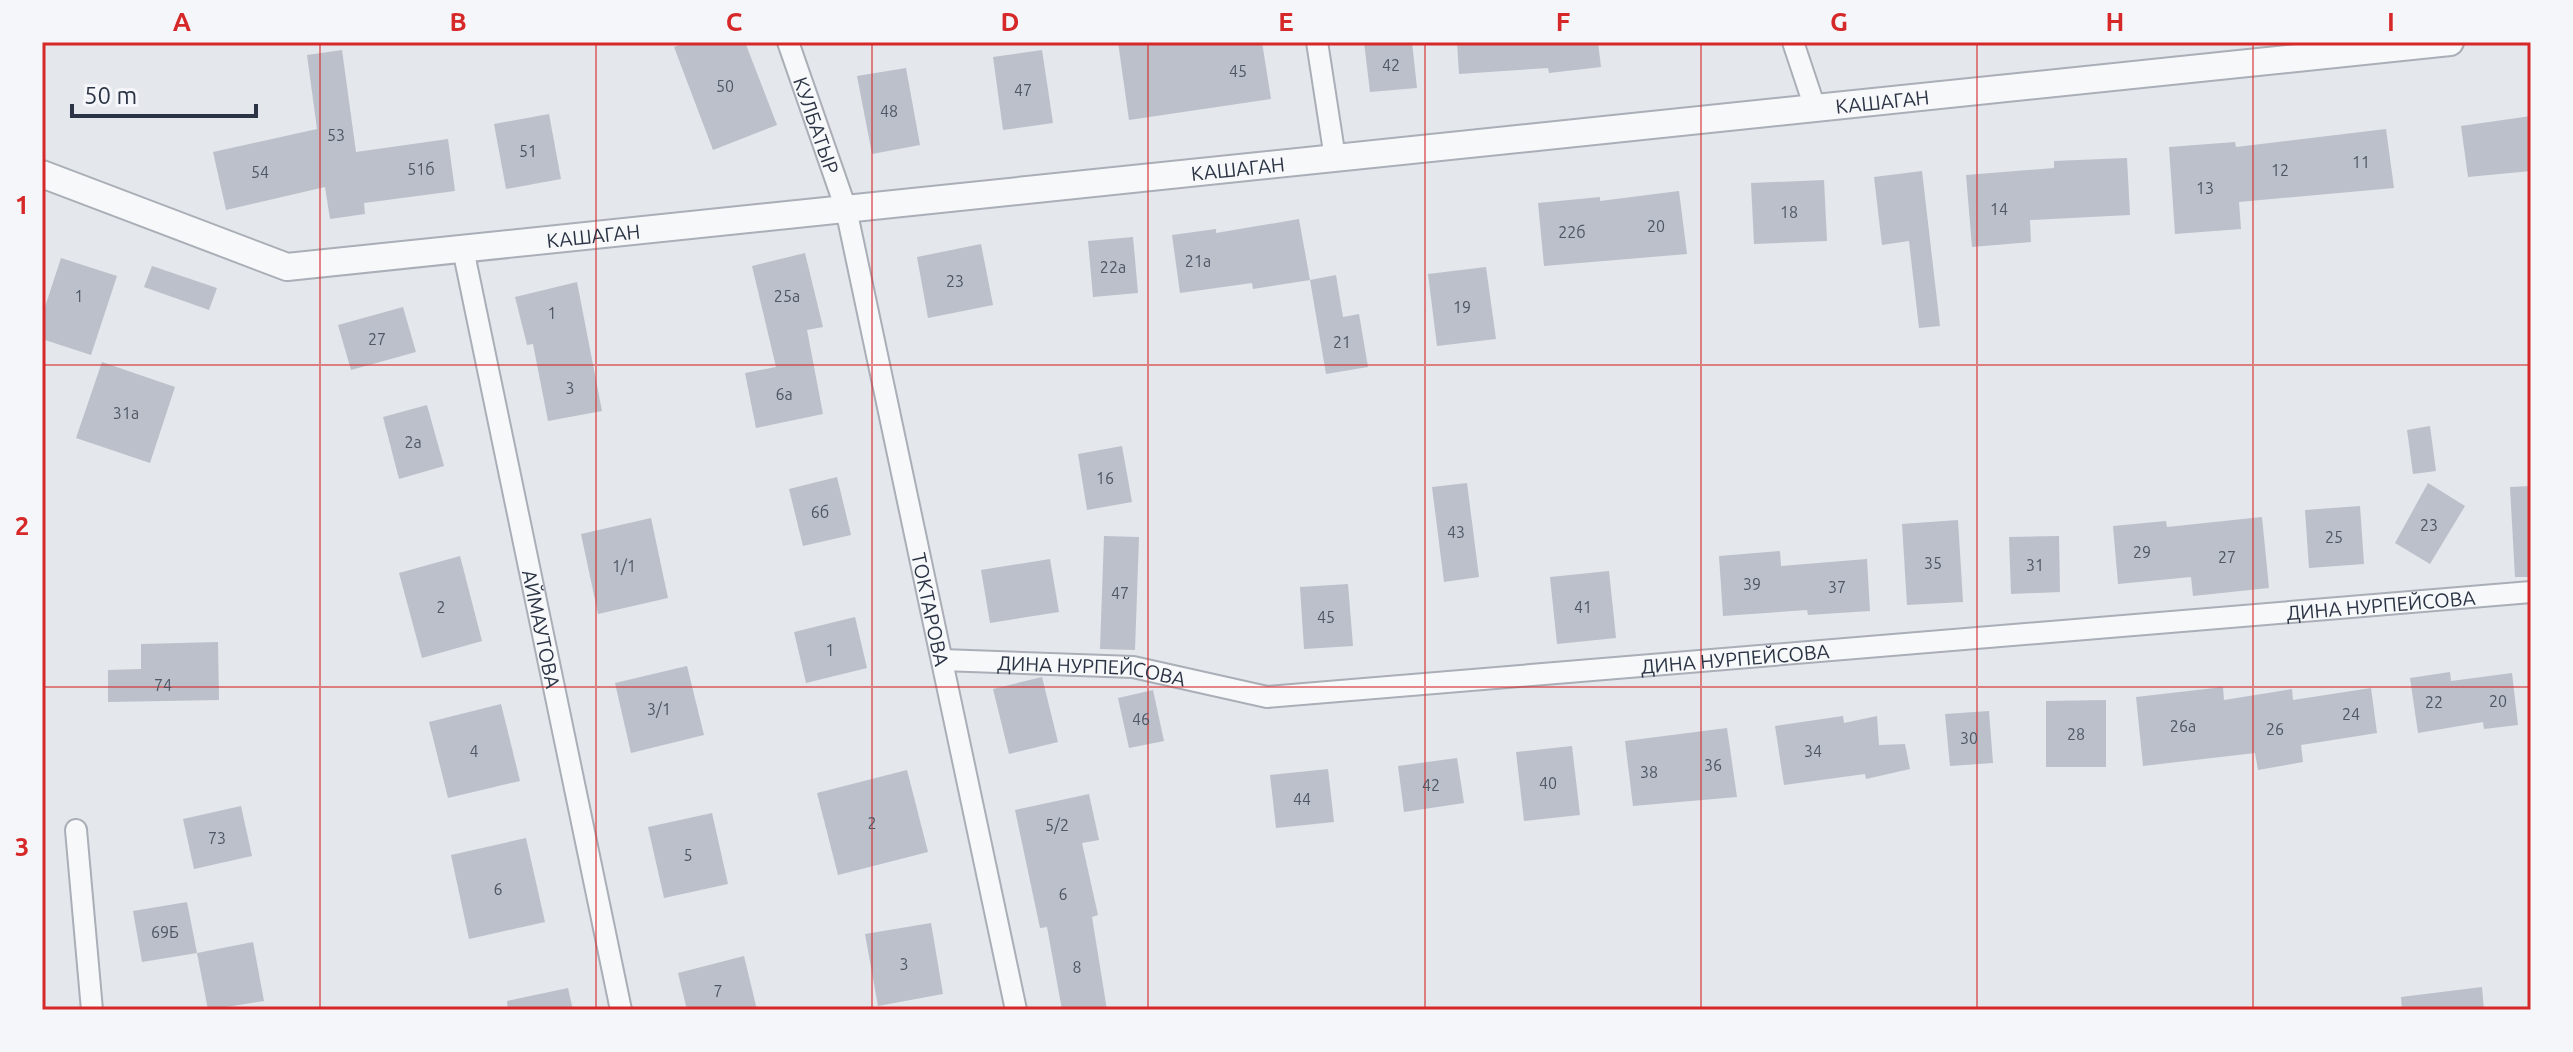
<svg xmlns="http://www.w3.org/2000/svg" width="2573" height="1052" viewBox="0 0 2573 1052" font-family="Ubuntu,sans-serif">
  <rect width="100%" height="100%" fill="#e4e7ec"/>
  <g fill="#bbc0ca">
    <path d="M688 42H745L777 125 713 150 674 47Z"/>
    <path d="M1118 42H1262L1271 99 1129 120Z"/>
    <path d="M1364 42H1412L1417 88 1370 92Z"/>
    <path d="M1457 42H1598L1601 67 1549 73 1548 68 1459 74Z"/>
    <path d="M342 50 356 152 448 139 455 191 364 203 365 214 330 219 325 187 226 210 213 152 317 129 307 55Z"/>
    <path d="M1042 50 1053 123 1003 130 993 57Z"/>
    <path d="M906 68 920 145 872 154 857 76Z"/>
    <path d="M549 114 561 179 506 189 494 124Z"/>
    <path d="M2531 116V171L2468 177 2461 126Z"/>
    <path d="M2386 129 2394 188 2239 202 2241 229 2175 234 2169 147 2235 142 2236 147Z"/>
    <path d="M2127 158 2130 215 2030 220 2031 242 1972 247 1966 175 2054 168V161Z"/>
    <path d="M1922 171 1940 326 1919 328 1909 241 1882 245 1874 177Z"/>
    <path d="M1824 180 1827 241 1754 244 1751 183Z"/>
    <path d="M1679 191 1687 254 1544 266 1538 203 1600 197V201Z"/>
    <path d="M1299 219 1310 280 1253 289 1252 283 1180 293 1172 235 1216 229V233Z"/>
    <path d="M1133 237 1138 293 1093 297 1088 241Z"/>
    <path d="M981 244 993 305 928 318 917 257Z"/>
    <path d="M805 253 823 327 807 330 823 414 756 428 745 373 776 367 752 266Z"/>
    <path d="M61 258 117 276 91 355 42 339V316Z"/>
    <path d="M152 266 217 288 209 310 144 287Z"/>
    <path d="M1486 267 1496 339 1437 346 1428 274Z"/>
    <path d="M1336 275 1343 317 1359 314 1368 367 1326 374 1310 280Z"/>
    <path d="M577 282 602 411 548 421 533 344 527 345 515 297Z"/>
    <path d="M403 307 416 352 351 370 338 325Z"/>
    <path d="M102 362 175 387 150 463 76 438Z"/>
    <path d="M427 405 444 466 399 479 383 417Z"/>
    <path d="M2430 426 2436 471 2413 474 2407 430Z"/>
    <path d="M1122 446 1132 502 1087 510 1078 454Z"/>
    <path d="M837 477 851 535 803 546 789 489Z"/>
    <path d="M1467 483 1479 577 1444 582 1432 487Z"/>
    <path d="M2428 483 2465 506 2430 564 2395 543Z"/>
    <path d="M2531 486V577H2515L2510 487Z"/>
    <path d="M2360 506 2364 564 2309 568 2305 510Z"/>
    <path d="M2262 517 2269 588 2193 596 2191 577 2118 584 2113 526 2166 521 2167 527Z"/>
    <path d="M651 518 668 598 598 614 581 534Z"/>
    <path d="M1958 520 1963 602 1907 605 1902 524Z"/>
    <path d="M1104 536 1139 537 1135 650 1100 649Z"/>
    <path d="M2059 536 2060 592 2011 594 2009 537Z"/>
    <path d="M1780 551 1781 566 1867 559 1870 611 1808 615 1807 610 1723 616 1719 556Z"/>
    <path d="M460 556 482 641 422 658 399 573Z"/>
    <path d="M1050 559 1059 612 990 623 981 570Z"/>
    <path d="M1609 571 1616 638 1557 644 1550 577Z"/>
    <path d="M1348 584 1353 646 1304 649 1300 587Z"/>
    <path d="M855 617 867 668 806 683 794 632Z"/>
    <path d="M218 642 219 700 108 702V670L141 669V644Z"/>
    <path d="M687 666 704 735 631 753 615 683Z"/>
    <path d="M2450 672 2451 681 2512 673 2518 725 2484 729 2483 722 2418 733 2410 678Z"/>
    <path d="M1042 677 1058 742 1009 754 993 689Z"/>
    <path d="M2223 687 2224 700 2292 689 2293 700 2371 688 2377 733 2301 745 2303 762 2258 770 2255 753 2143 766 2136 697Z"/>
    <path d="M1153 690 1164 741 1129 748 1118 698Z"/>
    <path d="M2106 700V767H2046V701Z"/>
    <path d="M501 704 520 781 448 798 429 722Z"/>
    <path d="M1989 711 1993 763 1950 766 1945 714Z"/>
    <path d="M1843 716 1844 723 1877 716 1879 745 1905 744 1910 769 1866 779 1865 774 1784 785 1775 726Z"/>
    <path d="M1727 728 1737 797 1633 806 1625 741Z"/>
    <path d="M1572 746 1580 815 1524 821 1516 752Z"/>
    <path d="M1457 758 1464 803 1404 812 1398 766Z"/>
    <path d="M1328 769 1334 822 1276 828 1270 775Z"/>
    <path d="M907 770 928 852 838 875 817 793Z"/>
    <path d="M1089 794 1099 840 1082 843 1098 915 1092 917 1107 1010H1062L1047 927 1040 928 1015 810Z"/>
    <path d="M241 806 252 856 194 869 183 819Z"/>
    <path d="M712 813 728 884 664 898 648 827Z"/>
    <path d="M526 838 545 922 469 939 451 855Z"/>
    <path d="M187 902 197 953 142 962 133 911Z"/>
    <path d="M931 923 943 994 878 1006 865 934Z"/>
    <path d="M253 942 264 1001 208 1010 197 953Z"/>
    <path d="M744 956 757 1010H687L678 973Z"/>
    <path d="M2482 987 2484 1010H2402L2401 997Z"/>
    <path d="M568 988 573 1010H508L507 1001Z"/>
  </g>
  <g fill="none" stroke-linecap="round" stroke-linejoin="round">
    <g stroke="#a9aeb7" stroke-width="24">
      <g id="minor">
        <path id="s1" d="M788 42 846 209 1016 1010"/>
        <path d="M1317 42 1335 158"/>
        <path d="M1793 42 1815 108"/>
        <path id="s2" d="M463 249 621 1010"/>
        <path id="s3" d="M942 660 1133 667 1267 697 2531 592"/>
        <path d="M76 830 92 1010"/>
      </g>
    </g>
    <g stroke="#a9aeb7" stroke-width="30">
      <g id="tertiary">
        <path id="s4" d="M42 174 287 267 2450 42"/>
      </g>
    </g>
    <use href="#minor" stroke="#f7f8fa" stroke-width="20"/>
    <use href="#tertiary" stroke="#f7f8fa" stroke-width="26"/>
  </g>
  <path fill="none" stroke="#d62828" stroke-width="2" stroke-opacity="0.55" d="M320 42V1010M596 42V1010M872 42V1010M1148 42V1010M1425 42V1010M1701 42V1010M1977 42V1010M2253 42V1010M42 365H2531M42 687H2531"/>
  <g text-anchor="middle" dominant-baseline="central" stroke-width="8" stroke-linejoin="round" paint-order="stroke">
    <g font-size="16" fill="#4f5766">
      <text x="1391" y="65">42</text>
      <text x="1238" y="71">45</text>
      <text x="725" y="86">50</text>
      <text x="1023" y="90">47</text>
      <text x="889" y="111">48</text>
      <text x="336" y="135">53</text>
      <text x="528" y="151">51</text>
      <text x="2361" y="162">11</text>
      <text x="421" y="169">51б</text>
      <text x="2280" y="170">12</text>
      <text x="260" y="172">54</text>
      <text x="2205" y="188">13</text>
      <text x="1999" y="209">14</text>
      <text x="1789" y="212">18</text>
      <text x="1656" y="226">20</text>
      <text x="1572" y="232">22б</text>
      <text x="1198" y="261">21а</text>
      <text x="1113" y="267">22а</text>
      <text x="955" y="281">23</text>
      <text x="79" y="296">1</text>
      <text x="787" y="296">25а</text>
      <text x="1462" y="307">19</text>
      <text x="552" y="313">1</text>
      <text x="377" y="339">27</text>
      <text x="1342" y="342">21</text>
      <text x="570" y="388">3</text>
      <text x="784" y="394">6а</text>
      <text x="126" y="413">31а</text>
      <text x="413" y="442">2а</text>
      <text x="1105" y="478">16</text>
      <text x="820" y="512">6б</text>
      <text x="2429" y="525">23</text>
      <text x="1456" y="532">43</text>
      <text x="2334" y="537">25</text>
      <text x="2142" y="552">29</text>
      <text x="2227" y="557">27</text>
      <text x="1933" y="563">35</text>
      <text x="2035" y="565">31</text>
      <text x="624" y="566">1/1</text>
      <text x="1752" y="584">39</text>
      <text x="1837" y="587">37</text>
      <text x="1120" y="593">47</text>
      <text x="441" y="607">2</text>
      <text x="1583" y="607">41</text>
      <text x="1326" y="617">45</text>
      <text x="830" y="650">1</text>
      <text x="163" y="685">74</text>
      <text x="2498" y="701">20</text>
      <text x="2434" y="702">22</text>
      <text x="659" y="709">3/1</text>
      <text x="2351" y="714">24</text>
      <text x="1141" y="719">46</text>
      <text x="2183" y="726">26а</text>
      <text x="2275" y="729">26</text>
      <text x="2076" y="734">28</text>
      <text x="1969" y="738">30</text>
      <text x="474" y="751">4</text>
      <text x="1813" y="751">34</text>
      <text x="1713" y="765">36</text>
      <text x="1649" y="772">38</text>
      <text x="1548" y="783">40</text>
      <text x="1431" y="785">42</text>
      <text x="1302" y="799">44</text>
      <text x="872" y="823">2</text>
      <text x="1057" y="825">5/2</text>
      <text x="217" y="838">73</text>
      <text x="688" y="855">5</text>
      <text x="498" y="889">6</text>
      <text x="1063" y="894">6</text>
      <text x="165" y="932">69Б</text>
      <text x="904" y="964">3</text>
      <text x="1077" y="967">8</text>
      <text x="718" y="991">7</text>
    </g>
    <g font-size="20" fill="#2b3445" stroke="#f4f6f9">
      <text stroke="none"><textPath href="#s4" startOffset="1866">КАШАГАН</textPath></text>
      <text stroke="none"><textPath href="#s1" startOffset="88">КУЛБАТЫР</textPath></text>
      <text stroke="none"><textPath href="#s4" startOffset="1218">КАШАГАН</textPath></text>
      <text stroke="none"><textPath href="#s4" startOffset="570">КАШАГАН</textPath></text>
      <text stroke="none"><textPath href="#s3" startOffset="1446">ДИНА НУРПЕЙСОВА</textPath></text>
      <text stroke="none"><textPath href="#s1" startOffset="586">ТОКТАРОВА</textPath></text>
      <text stroke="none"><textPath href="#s2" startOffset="388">АЙМАУТОВА</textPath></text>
      <text stroke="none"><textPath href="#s3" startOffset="798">ДИНА НУРПЕЙСОВА</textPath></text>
      <text stroke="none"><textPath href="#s3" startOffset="150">ДИНА НУРПЕЙСОВА</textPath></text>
    </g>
  </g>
  <rect width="2573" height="1052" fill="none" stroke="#f4f6f9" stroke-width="88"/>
  <path d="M72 104v12h184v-12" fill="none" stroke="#2b3445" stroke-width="4"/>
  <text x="84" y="104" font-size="24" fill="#2b3445" stroke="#f4f6f9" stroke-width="6" paint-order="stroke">50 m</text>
  <rect x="44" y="44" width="2485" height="964" fill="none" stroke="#d62828" stroke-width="3"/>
  <g font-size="26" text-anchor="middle" font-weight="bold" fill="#d62828">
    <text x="182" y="31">A</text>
    <text x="458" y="31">B</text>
    <text x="734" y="31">C</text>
    <text x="1010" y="31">D</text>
    <text x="1286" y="31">E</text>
    <text x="1563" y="31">F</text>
    <text x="1839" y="31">G</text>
    <text x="2115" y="31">H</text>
    <text x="2391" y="31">I</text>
    <text x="22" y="214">1</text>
    <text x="22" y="535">2</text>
    <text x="22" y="856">3</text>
  </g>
</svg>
